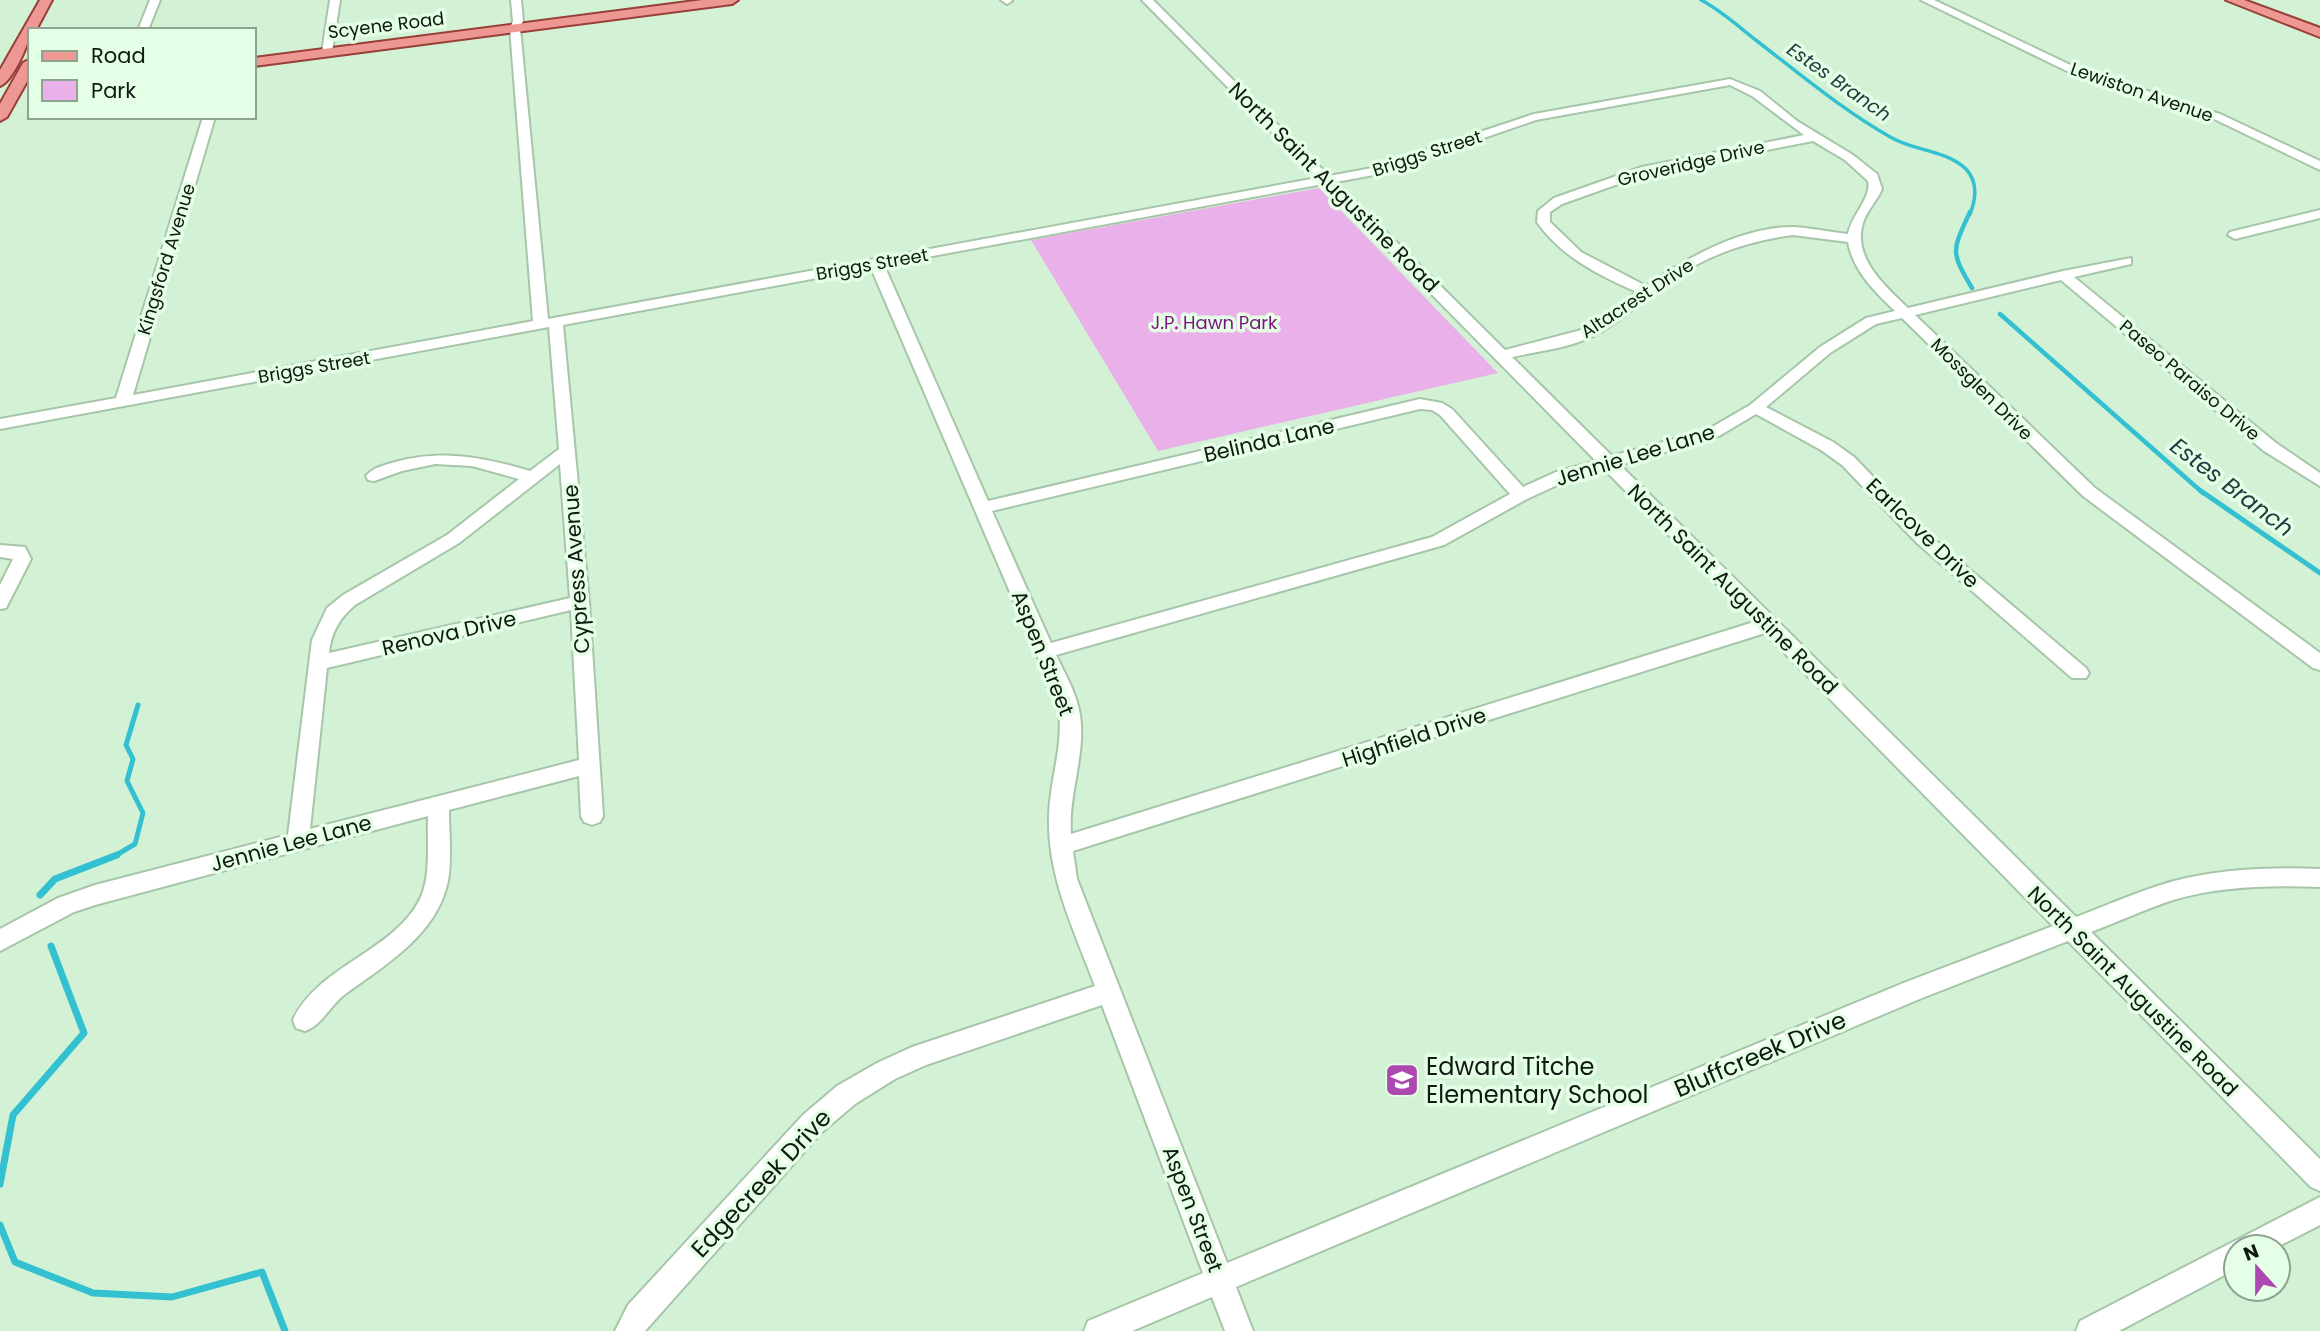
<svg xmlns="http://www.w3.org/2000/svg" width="2320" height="1331" viewBox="0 0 2320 1331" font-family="Poppins,sans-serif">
  <rect width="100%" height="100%" fill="#d3f2d5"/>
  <path fill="#eab0ea" d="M1319 188 1498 373 1158 451 1031 240Z"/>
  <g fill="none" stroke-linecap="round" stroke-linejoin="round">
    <path stroke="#33c0d0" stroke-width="3.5" d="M1701 0C1722 11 1739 27 1757 41 1801 75 1844 111 1892 138 1915 151 1946 150 1966 169 1978 182 1976 199 1970 214"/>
    <g stroke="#33c0d0" stroke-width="4.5">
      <path d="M1970 212C1952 251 1950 251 1972 288"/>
      <path d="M2000 314 2203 493"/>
    </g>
    <g stroke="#33c0d0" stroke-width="5">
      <path d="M2201 491 2320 573"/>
      <path d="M113 857 135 844 143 813 127 781 133 759 126 745 138 705"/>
    </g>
    <g stroke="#33c0d0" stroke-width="7">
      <path d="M40 895 55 879 117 855"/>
      <path d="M0 1184 13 1115 84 1033 51 946"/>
      <path d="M0 1225 15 1262 93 1293 172 1297 262 1272 285 1331"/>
    </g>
    <g stroke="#a7c5a8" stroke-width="4">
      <g id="minor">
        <path d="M150 0H160L148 30H138Z"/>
        <path d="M330 0H340L332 52 327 55 322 52Z"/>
        <path d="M511 0H521L523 21 520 28 548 319 1317 178 1142 0H1153L1329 176 1372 168 1534 114 1730 79 1760 91 1797 121 1853 155 1877 174 1882 189C1877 201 1867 210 1863 223 1852 258 1886 287 1908 308L2063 271 2131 258V264L2074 277 2276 443 2320 473V486L2264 451 2061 280 1915 315 2095 488 2320 653V670L2313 668 2083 496 1902 318 1876 324 1830 353 1766 407 1833 442 1854 457 1929 535 2086 668 2089 673 2086 678H2072L1917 543 1842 465 1821 450 1756 414 1719 436 1620 465 2076 917C2108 905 2141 890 2174 881 2221 869 2271 867 2320 869V887C2272 885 2219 886 2173 900 2145 909 2118 922 2091 932L2320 1159V1191L2311 1187 2068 941 1922 998 1236 1287 1253 1331H1225L1212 1297 1132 1331H1084L1088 1321 1203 1273 1102 1005 926 1065 895 1079 855 1104 821 1133 645 1331H615L628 1305 803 1115 837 1086 877 1063 912 1047 1095 986C1074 930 1047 876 1049 816 1050 777 1065 743 1058 704L871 268 563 325 589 602 603 816 600 822 592 825 584 822 581 816 579 776 449 810C449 833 452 859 448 881 437 935 385 965 344 995 330 1006 322 1025 305 1031L296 1028 293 1020C318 965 395 952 421 897 431 874 427 841 428 816L95 905 74 912 0 951V929L58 898 95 885 288 835 312 640 327 608 343 595 447 535 519 479 472 466 435 464 402 471 374 481 368 480 366 476C372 468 385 465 395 462 442 449 483 457 530 471L559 449 549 327 0 429V419L116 398 203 117H215L133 395 533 321 510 28 513 21ZM1730 85 1752 96 1804 135 1642 167 1554 198 1538 211 1537 222C1562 257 1598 275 1637 292L1585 329 1505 350 1336 182 1379 174 1536 120ZM1813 141 1845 160 1868 181C1872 197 1851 216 1848 234 1830 232 1812 228 1794 227 1744 226 1686 258 1646 286L1581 252 1550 222V212L1562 204 1649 173ZM1323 184 1596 461 1556 472 1523 487 1452 409 1442 403 1420 399 988 501 884 265ZM1793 235 1848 242C1853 271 1875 292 1895 311L1866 318 1820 347 1750 405 1707 430 1612 456 1512 357C1539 351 1571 348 1595 335 1628 318 1655 289 1687 270 1719 251 1756 240 1793 235ZM1420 409 1432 410 1440 415 1510 494 1432 537 1051 643 992 511ZM560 464 570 598 329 653C331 632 340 618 355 605L459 543ZM1604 469 1754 622 1071 834C1068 794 1086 755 1080 715 1077 694 1065 674 1056 655L1444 545 1527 499 1568 480ZM571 610 579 760 310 829 327 668ZM1765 633 2053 926 1906 982 1227 1263 1077 879 1073 851Z"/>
        <path d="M1001 0H1011L1012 1 1007 4Z"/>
        <path d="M1921 0H1934L2081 70 2220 114 2320 161V170L2212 118 2073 74Z"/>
        <path d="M2320 210V218L2235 239 2228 235 2230 232Z"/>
        <path d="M0 545 25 547 31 559 6 608 0 609V585L13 559 0 557Z"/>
        <path d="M2320 1197V1225L2277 1247H2236V1269L2119 1331H2076L2080 1321Z"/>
      </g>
    </g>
    <g stroke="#983f37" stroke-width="4">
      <g id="major">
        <path d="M40 0H52L36 30H30C30 43 12 82 0 86V70Z"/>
        <path d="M703 0H738L732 4 254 66V58Z"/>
        <path d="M2226 0H2244L2320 28V37Z"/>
        <path d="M30 59V76L7 117 0 121V104L23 63Z"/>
      </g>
    </g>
    <use href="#minor" fill="#fff" fill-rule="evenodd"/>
    <use href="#major" fill="#ee9894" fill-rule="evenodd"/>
  </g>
  <defs>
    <g id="school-square" transform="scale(1.75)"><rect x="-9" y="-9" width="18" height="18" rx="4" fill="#ac48af" stroke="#e5fee6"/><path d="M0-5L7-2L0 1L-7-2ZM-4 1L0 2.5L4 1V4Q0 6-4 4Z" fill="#fff"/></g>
  </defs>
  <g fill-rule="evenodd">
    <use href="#school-square" x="1402" y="1080"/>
  </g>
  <g text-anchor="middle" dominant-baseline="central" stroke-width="7" stroke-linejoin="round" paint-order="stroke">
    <g font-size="18" fill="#0e190f" stroke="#e5fee6">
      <text transform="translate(386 25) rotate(-7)">Scyene Road</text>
      <text transform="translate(2142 92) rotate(19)">Lewiston Avenue</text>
      <text transform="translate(1427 153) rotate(-18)">Briggs Street</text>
      <text transform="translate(1691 163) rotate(-13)">Groveridge Drive</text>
      <text transform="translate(166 259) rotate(-73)">Kingsford Avenue</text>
      <text transform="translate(872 264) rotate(-10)">Briggs Street</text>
      <text transform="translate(1637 298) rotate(-33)">Altacrest Drive</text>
      <text transform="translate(314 367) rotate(-10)">Briggs Street</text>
      <text transform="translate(2190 380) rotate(40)">Paseo Paraiso Drive</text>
      <text transform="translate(1982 389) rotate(45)">Mossglen Drive</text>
    </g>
    <g font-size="18" fill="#77137b" stroke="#e5fee6">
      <text x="1214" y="322">J.P. Hawn Park</text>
    </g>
    <g font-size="19" font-style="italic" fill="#203c40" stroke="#e5fee6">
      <text transform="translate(1839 82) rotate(35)">Estes Branch</text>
    </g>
    <g font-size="21" fill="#0e190f" stroke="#e5fee6">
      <text transform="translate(1334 187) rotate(45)">North Saint Augustine Road</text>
      <text transform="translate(1269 440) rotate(-13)">Belinda Lane</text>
      <text transform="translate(1635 455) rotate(-17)">Jennie Lee Lane</text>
      <text transform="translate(1923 533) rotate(44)">Earlcove Drive</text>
      <text transform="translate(576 569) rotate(-94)">Cypress Avenue</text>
      <text transform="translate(1733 589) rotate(45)">North Saint Augustine Road</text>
      <text transform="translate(449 633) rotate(-13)">Renova Drive</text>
      <text transform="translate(1043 653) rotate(68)">Aspen Street</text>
      <text transform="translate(1414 737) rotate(-18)">Highfield Drive</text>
      <text transform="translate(291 843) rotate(-15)">Jennie Lee Lane</text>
      <text transform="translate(2133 991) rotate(45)">North Saint Augustine Road</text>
      <text transform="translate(1193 1209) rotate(69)">Aspen Street</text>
    </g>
    <g font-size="23" font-style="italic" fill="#203c40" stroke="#e5fee6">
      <text transform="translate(2232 487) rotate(37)">Estes Branch</text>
    </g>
    <g font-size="24" fill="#0e190f" stroke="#e5fee6">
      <text transform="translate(1760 1054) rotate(-23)">Bluffcreek Drive</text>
      <text transform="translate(761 1183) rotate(-47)">Edgecreek Drive</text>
    </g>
    <g font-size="24" fill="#0e190f" stroke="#e5fee6" text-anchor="start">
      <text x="1426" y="1066">Edward Titche<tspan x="1426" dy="28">Elementary School</tspan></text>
    </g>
  </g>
  <rect x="28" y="28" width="228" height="91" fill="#e5fee6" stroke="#8fa290" stroke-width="2"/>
  <rect x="42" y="51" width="35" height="10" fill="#ee9894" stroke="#8fa290" stroke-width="2"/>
  <text x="91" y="63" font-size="21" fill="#0e190f">Road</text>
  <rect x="42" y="80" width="35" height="21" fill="#eab0ea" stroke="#8fa290" stroke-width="2"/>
  <text x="91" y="98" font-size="21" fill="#0e190f">Park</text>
  <g transform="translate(2257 1268) rotate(339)"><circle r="33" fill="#e5fee6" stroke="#8fa290" stroke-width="2"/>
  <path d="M0-5L12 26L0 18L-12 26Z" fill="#ac48af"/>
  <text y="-10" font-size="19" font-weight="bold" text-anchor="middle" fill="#0e190f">N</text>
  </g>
</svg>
